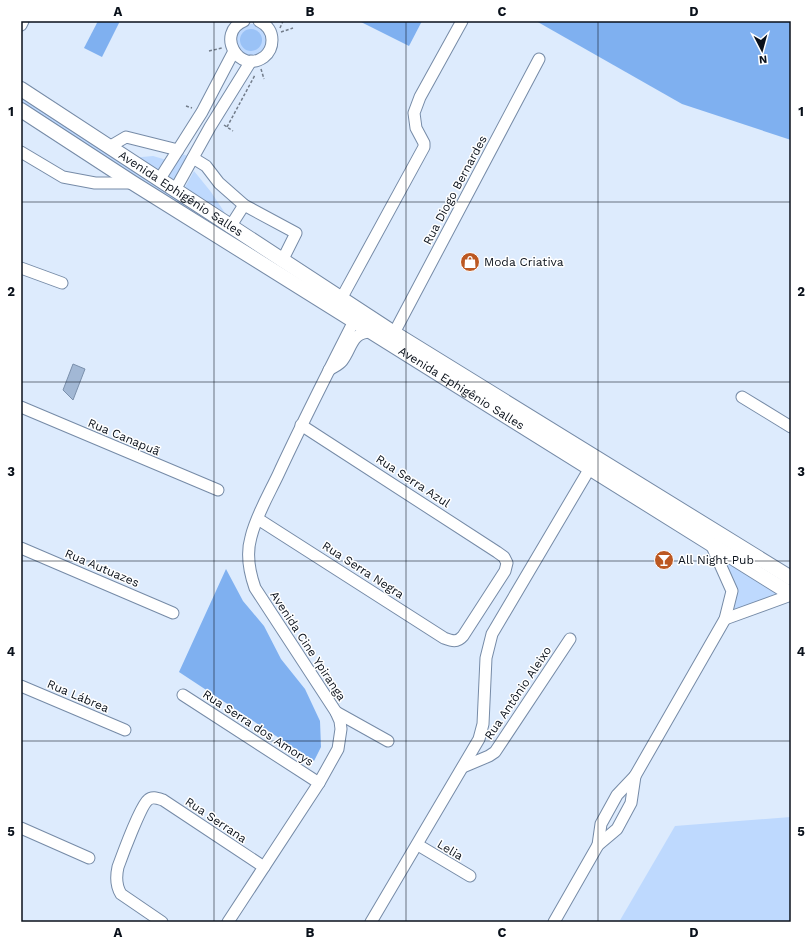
<svg xmlns="http://www.w3.org/2000/svg" width="812" height="943" viewBox="0 0 812 943" font-family="'Work Sans',sans-serif">
  <rect width="100%" height="100%" fill="#ddebfd"/>
  <g fill="#bed9fe">
    <circle cx="252" cy="40" r="16"/>
    <path d="M21 94 367 319 362 324 21 103Z"/>
    <path d="M180 153 190 157 177 181 166 180Z"/>
    <path d="M153 156 170 161 158 176 131 158Z"/>
    <path d="M194 171 211 192 225 213 200 198 184 189Z"/>
    <path d="M720 557 784 597 729 612 735 591Z"/>
    <path d="M791 817V922H619L675 826Z"/>
  </g>
  <g fill="#7fb0f0">
    <path d="M98 21H120L102 57 84 48Z"/>
    <path d="M359 21H422L409 46Z"/>
    <path d="M536 21H791V140L682 104Z"/>
    <path d="M226 569 243 601 264 626 281 659 305 689 320 721 321 747 314 761 179 672Z"/>
  </g>
  <circle fill="#9ac2f6" cx="251" cy="40" r="11"/>
  <path fill="#a2b8d5" stroke="#7b90ac" d="M73 364 85 369 73 400 63 390Z"/>
  <g fill="none" stroke-linecap="round" stroke-linejoin="round">
    <g stroke="#768ba7" stroke-width="13">
      <g id="minor">
        <path d="M244 21C215 33 239 75 264 57 269 53 272 47 272 40 272 31 267 25 259 21"/>
        <path d="M21 25 23 21"/>
        <path d="M109 147 126 137 178 150"/>
        <path d="M21 152 63 177 95 183H133"/>
        <path d="M193 158 206 166 219 183 244 205 296 233 282 261"/>
        <path d="M159 180 202 112 234 51"/>
        <path d="M175 190 210 127 251 61"/>
        <path d="M230 227 244 205"/>
        <path d="M21 268 62 283"/>
        <path d="M341 299 424 147V143L416 128 414 113 420 97 462 21"/>
        <path d="M394 333 539 59"/>
        <path d="M329 370C333 367 339 365 342 361 352 348 351 332 371 332"/>
        <path d="M742 397 791 427"/>
        <path d="M21 407 218 490"/>
        <path d="M258 519 444 638C452 641 457 643 463 636L505 571 507 563 504 557 497 552 301 425"/>
        <path d="M21 548 173 613"/>
        <path d="M725 619 791 595"/>
        <path d="M21 686 125 730"/>
        <path d="M183 695 319 783"/>
        <path d="M336 712 388 741"/>
        <path d="M463 767 489 756 495 752 570 639"/>
        <path d="M21 828 89 858"/>
        <path d="M418 845 470 876"/>
        <path d="M598 845 601 824 617 795 635 776 725 619 732 591 711 544"/>
        <path d="M162 922 121 894C116 886 116 876 118 867 122 856 141 805 148 800 152 796 157 798 163 800L264 867"/>
        <path d="M228 922 319 783 338 749 341 729 340 721 336 712 255 588C249 571 246 554 251 537 256 516 269 494 278 475 302 423 328 372 354 321"/>
        <path d="M371 922 479 739 483 724 486 658 492 634 590 468"/>
        <path d="M554 922 598 845 617 829 631 803 635 776"/>
      </g>
    </g>
    <g stroke="#768ba7" stroke-width="16">
      <g id="major">
        <path id="s1" d="M21 89 394 333 791 578"/>
        <path id="s2" d="M21 110 133 183 791 594"/>
      </g>
    </g>
    <g stroke="#727c8a" stroke-width="1.5" stroke-dasharray="3 2" stroke-linecap="butt">
      <path d="M280 28 283 21"/>
      <path d="M281 32 293 28"/>
      <path d="M209 51 222 48"/>
      <path d="M261 69 264 79"/>
      <path d="M186 106 192 108"/>
      <path d="M224 125 233 131"/>
      <path d="M227 127 255 75"/>
    </g>
    <use href="#minor" stroke="#fff" stroke-width="11"/>
    <use href="#major" stroke="#fff" stroke-width="14"/>
  </g>
  <path fill="none" stroke="#0a111b" stroke-width="1" stroke-opacity="0.55" d="M214 21V922M406 21V922M598 21V922M21 202H791M21 382H791M21 561H791M21 741H791"/>
  <defs>
    <g id="shop-disc" transform="scale(1)"><circle r="9.5" fill="#bc5822" stroke="#fff"/><path d="M-5-2.5h2.3a2.7 3.5 0 0 1 5.4 0H5L5.5 6h-11ZM-1.5-2.5h3a1.5 2.3 0 0 0-3 0Z" fill="#fff"/></g>
    <g id="bar-disc" transform="scale(1)"><circle r="9.5" fill="#bc5822" stroke="#fff"/><path d="M-6-5H6L.8 .8V4.5H3.5V6h-7V4.5H-.8V.8Z" fill="#fff"/></g>
  </defs>
  <g fill-rule="evenodd">
    <use href="#shop-disc" x="470" y="262"/>
    <use href="#bar-disc" x="664" y="560"/>
  </g>
  <g text-anchor="middle" dominant-baseline="central" stroke-width="3" stroke-linejoin="round" paint-order="stroke">
    <g font-size="12" fill="#0a111b" stroke="#fff">
      <text transform="translate(455 190) rotate(-62)">Rua Diogo Bernardes</text>
      <text stroke="none"><textPath href="#s1" startOffset="191">Avenida Ephigênio Salles</textPath></text>
      <text stroke="none"><textPath href="#s2" startOffset="521">Avenida Ephigênio Salles</textPath></text>
      <text transform="translate(124 437) rotate(23)">Rua Canapuã</text>
      <text transform="translate(413 481) rotate(33)">Rua Serra Azul</text>
      <text transform="translate(102 568) rotate(23)">Rua Autuazes</text>
      <text transform="translate(363 570) rotate(33)">Rua Serra Negra</text>
      <text transform="translate(308 646) rotate(57)">Avenida Cine Ypiranga</text>
      <text transform="translate(518 693) rotate(-56)">Rua Antônio Aleixo</text>
      <text transform="translate(78 696) rotate(23)">Rua Lábrea</text>
      <text transform="translate(258 728) rotate(33)">Rua Serra dos Amorys</text>
      <text transform="translate(216 820) rotate(34)">Rua Serrana</text>
      <text transform="translate(450 850) rotate(31)">Lelia</text>
    </g>
    <g font-size="12" fill="#0a111b" stroke="#fff" text-anchor="start">
      <text x="484" y="262">Moda Criativa</text>
      <text x="678" y="560">All Night Pub</text>
    </g>
  </g>
  <rect width="812" height="943" fill="none" stroke="#ffffff" stroke-width="44"/>
  <g transform="translate(762 50) rotate(174)" stroke="#ffffff" stroke-width="3" paint-order="stroke">
  <path d="M0-3L7 15L0 10L-7 15Z" fill="#0a111b"/>
  <text y="-6" font-size="11" font-weight="bold" text-anchor="middle" fill="#0a111b">N</text>
  </g>
  <rect x="22" y="22" width="768" height="899" fill="none" stroke="#0a111b" stroke-width="1.5"/>
  <g font-size="13" text-anchor="middle" font-weight="bold" fill="#0a111b">
    <text x="118" y="16">A</text>
    <text x="310" y="16">B</text>
    <text x="502" y="16">C</text>
    <text x="694" y="16">D</text>
    <text x="11" y="116">1</text>
    <text x="801" y="116">1</text>
    <text x="11" y="296">2</text>
    <text x="801" y="296">2</text>
    <text x="11" y="476">3</text>
    <text x="801" y="476">3</text>
    <text x="11" y="656">4</text>
    <text x="801" y="656">4</text>
    <text x="11" y="836">5</text>
    <text x="801" y="836">5</text>
    <text x="118" y="937">A</text>
    <text x="310" y="937">B</text>
    <text x="502" y="937">C</text>
    <text x="694" y="937">D</text>
  </g>
</svg>
